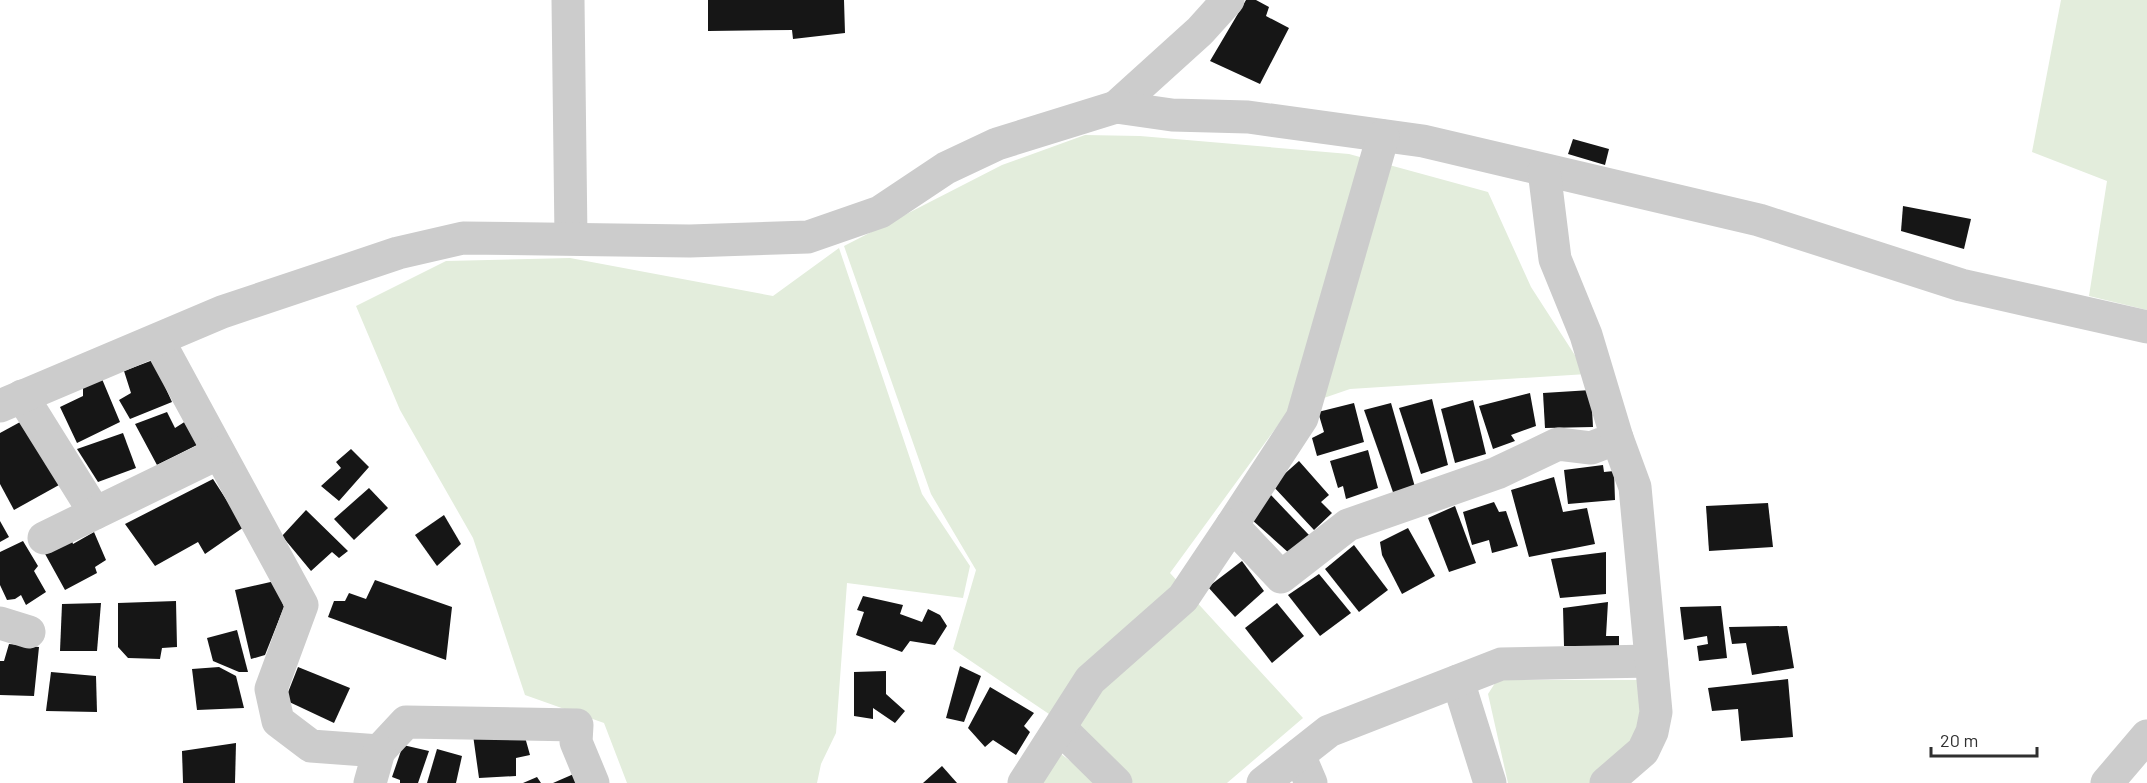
<svg xmlns="http://www.w3.org/2000/svg" width="2147" height="783" viewBox="0 0 2147 783" font-family="Barlow,sans-serif">
  <rect width="100%" height="100%" fill="#fff"/>
  <g fill="#e3eddc">
    <path d="M2061 0H2147V310L2089 296 2107 181 2032 152Z"/>
    <path d="M1085 135 1140 136 1349 154 1488 192 1531 287 1587 374 1350 389 1289 410 1170 573 1303 718 1227 783H1133L1049 714 953 649 976 570 931 494 844 246 1002 165Z"/>
    <path d="M839 248 922 494 970 566 963 598 847 583 836 733 821 764 817 783H627L604 723 525 695 473 538 400 410 356 306 446 261 570 258 773 296Z"/>
    <path d="M1497 680H1642L1638 741 1590 783H1508L1488 694Z"/>
    <path d="M1061 754 1100 783H1042Z"/>
  </g>
  <g fill="#161616">
    <path d="M708 0H844L845 33 793 39 792 30 708 31Z"/>
    <path d="M1246 0H1256L1269 7 1266 16 1289 28 1260 84 1210 61Z"/>
    <path d="M1573 139 1609 149 1605 165 1568 154Z"/>
    <path d="M1903 206 1971 219 1964 249 1901 231Z"/>
    <path d="M153 360 172 402 130 419 119 400 131 393 124 371Z"/>
    <path d="M102 379 120 422 77 443 60 407 83 396V387Z"/>
    <path d="M1591 390 1593 427 1545 428 1543 393Z"/>
    <path d="M1530 393 1536 426 1511 435 1515 441 1493 449 1479 406Z"/>
    <path d="M1432 399 1448 465 1421 474 1399 408Z"/>
    <path d="M1473 400 1486 454 1455 463 1441 409Z"/>
    <path d="M1354 403 1364 442 1317 456 1312 438 1324 432 1318 412Z"/>
    <path d="M1391 403 1415 487 1394 495 1364 410Z"/>
    <path d="M167 412 175 428 186 421 199 444 157 465 135 424Z"/>
    <path d="M22 421 59 485 14 510 0 484V433Z"/>
    <path d="M123 433 136 468 98 482 77 449Z"/>
    <path d="M351 449 369 467 339 501 321 486 341 468 336 462Z"/>
    <path d="M1368 450 1378 488 1346 499 1343 486 1338 488 1330 461Z"/>
    <path d="M1299 461 1329 495 1321 502 1332 513 1314 530 1272 485Z"/>
    <path d="M1603 465 1604 472 1614 471 1615 500 1568 504 1564 470Z"/>
    <path d="M1554 477 1563 512 1587 508 1595 544 1529 557 1511 490Z"/>
    <path d="M213 479 244 527 205 554 198 542 155 566 125 524Z"/>
    <path d="M369 488 388 508 354 540 334 519Z"/>
    <path d="M1270 494 1309 535 1290 554 1251 519Z"/>
    <path d="M1494 502 1499 512 1506 511 1518 546 1492 553 1489 540 1472 545 1463 512Z"/>
    <path d="M1768 503 1773 547 1709 551 1706 506Z"/>
    <path d="M1455 506 1476 563 1449 572 1428 518Z"/>
    <path d="M306 510 348 551 339 558 332 552 311 571 282 536Z"/>
    <path d="M444 515 461 544 437 566 415 535Z"/>
    <path d="M0 521 9 537 0 542Z"/>
    <path d="M1408 528 1435 576 1402 594 1382 555 1380 542Z"/>
    <path d="M94 532 106 560 95 567 97 573 65 590 44 552 71 538 73 544Z"/>
    <path d="M23 541 38 566 34 571 46 592 26 605 21 595 15 599 7 600 0 585V552Z"/>
    <path d="M1354 545 1388 590 1359 612 1325 569Z"/>
    <path d="M1606 552V594L1560 598 1551 559Z"/>
    <path d="M1242 561 1264 591 1235 617 1208 587Z"/>
    <path d="M1319 574 1351 613 1320 636 1288 595Z"/>
    <path d="M375 580 452 607 446 660 328 617 334 601H345L349 593 366 599Z"/>
    <path d="M275 581 284 607 265 655 251 659 235 590Z"/>
    <path d="M863 596 903 605 900 614 922 622 928 609 940 615 947 626 935 645 910 641 902 652 856 635 864 612 857 610Z"/>
    <path d="M176 601 177 647 162 648 160 659 128 658 118 647V603Z"/>
    <path d="M1608 602 1606 636H1619V647L1564 646 1563 608Z"/>
    <path d="M101 603 97 651H60L62 604Z"/>
    <path d="M1277 603 1304 636 1272 663 1245 628Z"/>
    <path d="M1721 606 1727 658 1699 661 1697 646 1708 644 1707 636 1684 640 1680 607Z"/>
    <path d="M1787 626 1794 668 1752 675 1746 643 1732 644 1729 627Z"/>
    <path d="M237 630 248 672H239L213 661 207 638Z"/>
    <path d="M9 644 39 647 34 696 0 695V661H4Z"/>
    <path d="M960 666 981 676 964 722 946 718Z"/>
    <path d="M219 667 236 676 244 708 197 710 192 669Z"/>
    <path d="M298 667 350 688 334 723 285 700Z"/>
    <path d="M886 671V694L905 711 895 723 873 708V719L854 716V672Z"/>
    <path d="M51 672 96 676 97 712 46 711Z"/>
    <path d="M1788 679 1793 737 1741 741 1738 709 1712 711 1708 688Z"/>
    <path d="M990 687 1034 713 1024 726 1030 732 1016 755 993 740 985 747 968 728Z"/>
    <path d="M523 730 530 755 516 758V776L479 778 473 735Z"/>
    <path d="M236 743 235 783H183L182 751Z"/>
    <path d="M403 745 429 751 418 783H400V780L392 777Z"/>
    <path d="M437 749 462 756 456 783H427Z"/>
    <path d="M942 766 957 783H923Z"/>
    <path d="M576 773 580 783H553Z"/>
    <path d="M537 777 541 783H523Z"/>
  </g>
  <g fill="none" stroke-linecap="round" stroke-linejoin="round">
    <g stroke="#ccc" stroke-width="33">
      <path d="M568 0 571 238"/>
      <path d="M1116 107 1200 31 1228 0"/>
      <path d="M158 340 302 605 271 689 278 721 311 746 379 751 406 722 577 725 576 742 593 783"/>
      <path d="M22 396 95 513"/>
      <path d="M0 406 222 312 398 253 463 238 690 241 808 237 880 212 946 168 997 144 1116 107 1172 115 1248 117 1423 141 1759 220 1961 285 2147 327"/>
      <path d="M1232 525 1302 418 1383 136"/>
      <path d="M44 538 219 453"/>
      <path d="M0 623 29 632"/>
      <path d="M1458 681 1490 783"/>
      <path d="M1060 728 1116 783"/>
      <path d="M1299 755 1311 783"/>
      <path d="M370 783 379 751"/>
      <path d="M1024 783 1090 680 1183 598 1232 525 1281 577 1348 525 1497 473 1558 444 1591 448 1617 438 1586 335 1555 259 1544 170"/>
      <path d="M1263 783 1329 731 1501 664 1651 661"/>
      <path d="M1606 783 1643 751 1652 732 1656 712 1635 487 1617 438"/>
      <path d="M2107 783 2147 736"/>
    </g>
  </g>
  <path d="M1931 747v9h106v-9" fill="none" stroke="#2f2f2f" stroke-width="3"/>
  <text x="1940" y="747" font-size="18" fill="#2f2f2f" stroke="#ffffff" stroke-width="4.5" paint-order="stroke">20 m</text>
</svg>
